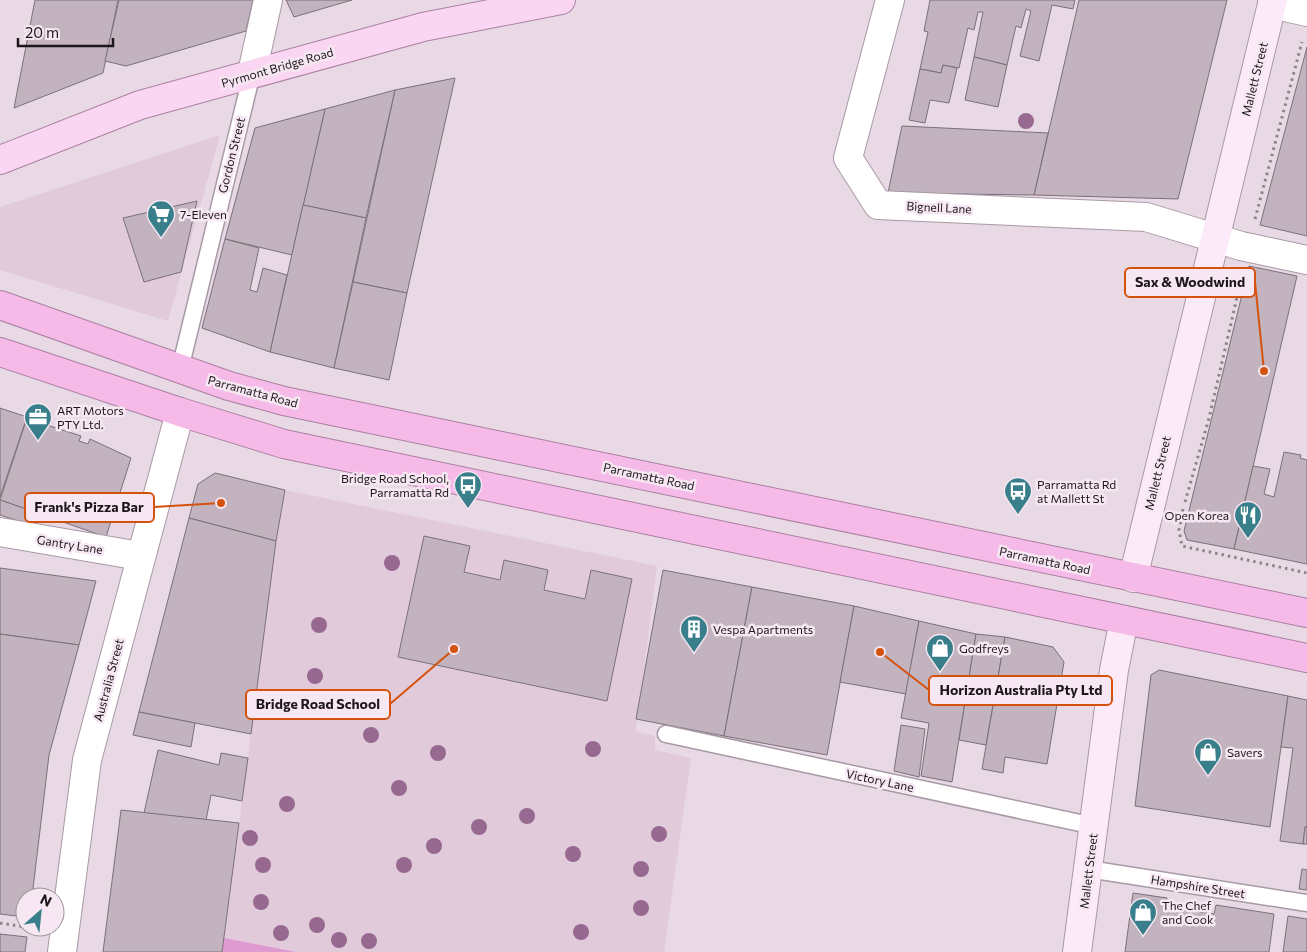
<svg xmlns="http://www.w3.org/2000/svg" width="1307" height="952" viewBox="0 0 1307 952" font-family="Commissioner,sans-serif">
  <rect width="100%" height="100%" fill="#e9d9e5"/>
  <g fill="#e1cbdb">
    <path d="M220 135 168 321 0 270V207Z"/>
    <path d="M285 490 657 566 636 732 655 736V750L691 758 664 952H295L224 939 276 541Z"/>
  </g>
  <path fill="#df9ad1" d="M224 938 296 952H222Z"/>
  <g fill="#c2b3bf" stroke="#7d707a">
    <path d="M35 0H118L103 73 14 108Z"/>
    <path d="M119 0H253L246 31 126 66 105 61Z"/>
    <path d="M286 0H352L294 17Z"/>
    <path d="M930 0H1075L1073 9 1052 5 1039 61 1020 56 1031 11 1026 9 1021 28 1016 26 1007 65 974 57 983 12H978L974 30 968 28 959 68 943 65 941 73 920 69 928 32 924 31Z"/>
    <path d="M1079 0H1227L1178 199 1034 195Z"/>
    <path d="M1307 47V236L1260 225Z"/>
    <path d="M974 57 1007 65 998 107 965 100Z"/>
    <path d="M943 65 957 68 949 103 930 100 925 123 909 120 920 69 941 73Z"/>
    <path d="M455 78 407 293 353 282 395 90Z"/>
    <path d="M395 90 366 218 303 205 325 109Z"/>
    <path d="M325 109 292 255 225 239 255 128Z"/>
    <path d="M902 126 1048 133 1034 195 888 193Z"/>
    <path d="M197 201 181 272 144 282 123 218Z"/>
    <path d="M303 205 366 218 334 368 270 352Z"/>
    <path d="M225 239 259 248 250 290 257 292 263 268 287 275 270 352 202 328Z"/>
    <path d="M1249 266 1297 276 1234 549 1187 540 1184 531Z"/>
    <path d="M353 282 407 293 389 380 334 368Z"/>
    <path d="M0 408 27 417 0 497Z"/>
    <path d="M41 423 81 436 79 441 88 444 90 439 131 458 106 537 0 500 25 424 39 429Z"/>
    <path d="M1284 452 1301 455 1300 458 1307 460V564L1234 549 1253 466 1270 469 1264 494 1274 497Z"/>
    <path d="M215 473 285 490 276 541 189 518 198 484Z"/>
    <path d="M0 500 35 512 31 525 0 515Z"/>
    <path d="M189 518 276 541 251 734 139 712Z"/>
    <path d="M424 536 470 546 464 572 500 580 504 560 548 570 544 590 585 599 591 570 632 579 607 701 398 657Z"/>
    <path d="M0 568 96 581 79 645 0 634Z"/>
    <path d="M663 570 752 587 724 736 636 719Z"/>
    <path d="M752 587 854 606 827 755 724 736Z"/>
    <path d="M854 606 919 621 906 694 840 682Z"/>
    <path d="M919 621 976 634 952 782 921 776 929 723 901 718Z"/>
    <path d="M0 634 79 645 49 755 32 897H25V917L0 914Z"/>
    <path d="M976 634 1005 637 986 745 959 740Z"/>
    <path d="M1005 637 1053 647 1064 662 1047 764 1005 757 1003 773 982 769Z"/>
    <path d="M1159 670 1288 696 1270 827 1135 806 1151 675Z"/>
    <path d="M1288 696 1307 700V827H1305L1303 844 1280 841 1293 748 1281 747Z"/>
    <path d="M139 712 195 723 191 747 133 735Z"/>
    <path d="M901 725 925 729 919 777 894 771Z"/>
    <path d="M158 750 219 765 221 753 248 758 242 801 211 795 206 820 144 813Z"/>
    <path d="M121 810 239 823 222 952H103Z"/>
    <path d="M1305 827H1307V844H1303Z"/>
    <path d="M1302 869 1307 870V890L1299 889Z"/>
    <path d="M1133 893 1167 898 1165 907 1214 914 1216 905 1274 914 1269 952H1125Z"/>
    <path d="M1288 916 1307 919V952H1283Z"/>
    <path d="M0 934 27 937 25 952H0Z"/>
  </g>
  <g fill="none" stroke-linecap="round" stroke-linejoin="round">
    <g stroke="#a89aa5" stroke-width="19">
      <g id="lane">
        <path d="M180 369 252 73"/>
        <path d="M666 734 1094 826"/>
        <path d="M1088 869 1307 903"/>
      </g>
    </g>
    <g stroke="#a89aa5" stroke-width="30">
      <g id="street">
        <path d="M890 0 848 158 878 205 1146 217 1241 246 1307 260"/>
        <path d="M1272 4 1307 12"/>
        <path d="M252 73 268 0"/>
        <path d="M0 532 140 556"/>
        <path d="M62 952 87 760 180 412"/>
      </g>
    </g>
    <g stroke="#a89aa5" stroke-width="30">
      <g id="secondary">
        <path d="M1133 578 1273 0"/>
        <path d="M1077 952 1114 670 1124 620"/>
      </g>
    </g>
    <g stroke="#aa81a1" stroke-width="30">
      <path id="primary" d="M0 160 140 105 423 27 561 0"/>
    </g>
    <g stroke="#aa81a1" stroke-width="30">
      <g id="highway">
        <path d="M0 305 229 386 284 401 1307 613"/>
        <path d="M0 352 180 412 284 444 1307 658"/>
      </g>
    </g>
    <g stroke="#8e828b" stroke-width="3" stroke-dasharray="2.5 4" stroke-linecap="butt">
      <path d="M1255 219 1302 42"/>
      <path d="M1185 502 1209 418 1242 276"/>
      <path d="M1183 509 1179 530 1182 546 1307 573"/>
      <path d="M0 923 25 927"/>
      <path d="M27 927 34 928"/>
    </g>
    <use href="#lane" stroke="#fff" stroke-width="16"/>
    <use href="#street" stroke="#fff" stroke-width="28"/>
    <use href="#secondary" stroke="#fceaf8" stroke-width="28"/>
    <use href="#primary" stroke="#fad6f2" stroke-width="28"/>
    <use href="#highway" stroke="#f6bae9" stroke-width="28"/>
  </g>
  <g fill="#976890">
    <circle cx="1026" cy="121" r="8"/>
    <circle cx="392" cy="563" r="8"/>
    <circle cx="319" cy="625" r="8"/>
    <circle cx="315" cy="676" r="8"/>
    <circle cx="371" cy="735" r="8"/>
    <circle cx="593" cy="749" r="8"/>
    <circle cx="438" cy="753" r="8"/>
    <circle cx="399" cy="788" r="8"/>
    <circle cx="287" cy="804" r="8"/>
    <circle cx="527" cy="816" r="8"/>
    <circle cx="479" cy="827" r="8"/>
    <circle cx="659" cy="834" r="8"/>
    <circle cx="250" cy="838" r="8"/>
    <circle cx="434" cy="846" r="8"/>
    <circle cx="573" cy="854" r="8"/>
    <circle cx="263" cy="865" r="8"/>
    <circle cx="404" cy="865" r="8"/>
    <circle cx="641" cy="869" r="8"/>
    <circle cx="261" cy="902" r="8"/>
    <circle cx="641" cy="908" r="8"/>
    <circle cx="317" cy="925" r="8"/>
    <circle cx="581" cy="932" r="8"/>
    <circle cx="281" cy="933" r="8"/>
    <circle cx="339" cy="940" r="8"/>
    <circle cx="369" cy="941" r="8"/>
  </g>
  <defs>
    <g id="supermarket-pin" transform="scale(1.4375)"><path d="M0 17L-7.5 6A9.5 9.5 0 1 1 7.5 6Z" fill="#397f8b" stroke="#f6e7f2"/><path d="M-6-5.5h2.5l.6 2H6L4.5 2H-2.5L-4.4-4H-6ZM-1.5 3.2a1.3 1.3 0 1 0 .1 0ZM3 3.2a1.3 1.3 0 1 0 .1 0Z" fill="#fff"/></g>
    <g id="office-pin" transform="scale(1.4375)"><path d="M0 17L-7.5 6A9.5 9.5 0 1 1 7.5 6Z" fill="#397f8b" stroke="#f6e7f2"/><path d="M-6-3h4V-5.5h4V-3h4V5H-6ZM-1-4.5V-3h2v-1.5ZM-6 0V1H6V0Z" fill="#fff"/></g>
    <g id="bus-pin" transform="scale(1.4375)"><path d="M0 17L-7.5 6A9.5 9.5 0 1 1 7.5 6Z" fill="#397f8b" stroke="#f6e7f2"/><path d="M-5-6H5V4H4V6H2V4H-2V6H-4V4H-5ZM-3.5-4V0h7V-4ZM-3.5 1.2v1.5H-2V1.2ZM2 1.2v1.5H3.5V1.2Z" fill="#fff"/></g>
    <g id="restaurant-pin" transform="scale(1.4375)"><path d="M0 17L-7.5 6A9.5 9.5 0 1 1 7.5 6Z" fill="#397f8b" stroke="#f6e7f2"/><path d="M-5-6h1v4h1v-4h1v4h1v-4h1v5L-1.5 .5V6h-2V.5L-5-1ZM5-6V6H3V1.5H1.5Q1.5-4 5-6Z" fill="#fff"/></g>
    <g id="building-pin" transform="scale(1.4375)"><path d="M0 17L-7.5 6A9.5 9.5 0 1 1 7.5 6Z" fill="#397f8b" stroke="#f6e7f2"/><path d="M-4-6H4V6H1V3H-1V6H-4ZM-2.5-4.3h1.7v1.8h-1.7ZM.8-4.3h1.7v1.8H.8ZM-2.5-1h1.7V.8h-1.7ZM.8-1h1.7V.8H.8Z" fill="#fff"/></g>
    <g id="shop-pin" transform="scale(1.4375)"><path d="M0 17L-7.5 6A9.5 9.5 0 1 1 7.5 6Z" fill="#397f8b" stroke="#f6e7f2"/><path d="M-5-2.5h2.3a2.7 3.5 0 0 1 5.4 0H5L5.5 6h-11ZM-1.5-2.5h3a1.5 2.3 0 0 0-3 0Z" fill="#fff"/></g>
  </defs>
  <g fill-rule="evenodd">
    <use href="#supermarket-pin" x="161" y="214"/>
    <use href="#office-pin" x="38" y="417"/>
    <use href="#bus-pin" x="468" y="485"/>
    <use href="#bus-pin" x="1018" y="491"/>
    <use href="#restaurant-pin" x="1248" y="515"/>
    <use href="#building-pin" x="694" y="629"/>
    <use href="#shop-pin" x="940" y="648"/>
    <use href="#shop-pin" x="1208" y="752"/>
    <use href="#shop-pin" x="1143" y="912"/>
  </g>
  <g text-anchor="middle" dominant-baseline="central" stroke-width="5" stroke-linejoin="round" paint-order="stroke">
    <g font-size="12" fill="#1d171b" stroke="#f6e7f2">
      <text transform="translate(277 67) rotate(-16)">Pyrmont Bridge Road</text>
      <text transform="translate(1254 79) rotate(-76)">Mallett Street</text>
      <text transform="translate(231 155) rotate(-76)">Gordon Street</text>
      <text transform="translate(939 207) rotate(3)">Bignell Lane</text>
      <text transform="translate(253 391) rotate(15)">Parramatta Road</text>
      <text transform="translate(1157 473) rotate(-76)">Mallett Street</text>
      <text transform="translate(649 476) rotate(12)">Parramatta Road</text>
      <text transform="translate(70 544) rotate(9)">Gantry Lane</text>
      <text transform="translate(1045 560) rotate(12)">Parramatta Road</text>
      <text transform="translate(108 680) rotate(-75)">Australia Street</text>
      <text transform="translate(880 780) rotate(12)">Victory Lane</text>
      <text transform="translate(1088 871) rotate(-83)">Mallett Street</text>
      <text transform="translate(1198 886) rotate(9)">Hampshire Street</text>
    </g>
    <g font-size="12" fill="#1d171b" stroke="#f6e7f2" text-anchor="start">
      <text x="180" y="214">7-Eleven</text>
      <text x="57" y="410">ART Motors<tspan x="57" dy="14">PTY Ltd.</tspan></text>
      <text x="449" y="478" text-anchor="end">Bridge Road School,<tspan x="449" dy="14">Parramatta Rd</tspan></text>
      <text x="1037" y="484">Parramatta Rd<tspan x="1037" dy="14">at Mallett St</tspan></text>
      <text x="1229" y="515" text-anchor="end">Open Korea</text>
      <text x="713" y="629">Vespa Apartments</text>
      <text x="959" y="648">Godfreys</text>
      <text x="1227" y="752">Savers</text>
      <text x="1162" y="905">The Chef<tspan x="1162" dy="14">and Cook</tspan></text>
    </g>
  </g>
  <path fill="none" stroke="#d4520e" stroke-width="2" d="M1264 371L1255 282M221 503L154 507M880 652L929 690M454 649L390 704"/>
  <g fill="#d4520e" stroke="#f6e7f2" stroke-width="2">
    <circle cx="1264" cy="371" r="5"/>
    <circle cx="221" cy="503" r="5"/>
    <circle cx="880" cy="652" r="5"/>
    <circle cx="454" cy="649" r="5"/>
  </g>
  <g fill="#f6e7f2" stroke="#d4520e" stroke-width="2">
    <rect x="1125" y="268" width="130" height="29" rx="5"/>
    <rect x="25" y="493" width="129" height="29" rx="5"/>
    <rect x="929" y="676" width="183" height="29" rx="5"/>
    <rect x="246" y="690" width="144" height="29" rx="5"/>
  </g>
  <g font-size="14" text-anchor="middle" font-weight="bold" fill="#1d171b">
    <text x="1190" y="287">Sax &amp; Woodwind</text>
    <text x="89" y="512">Frank's Pizza Bar</text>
    <text x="1021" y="695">Horizon Australia Pty Ltd</text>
    <text x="318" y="709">Bridge Road School</text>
  </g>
  <g transform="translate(40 912) rotate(27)"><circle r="24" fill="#f6e7f2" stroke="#9f949c"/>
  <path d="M0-4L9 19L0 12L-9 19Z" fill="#397f8b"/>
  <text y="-8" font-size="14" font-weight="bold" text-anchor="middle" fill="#1d171b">N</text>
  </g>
  <path d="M18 38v8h95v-8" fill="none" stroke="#1d171b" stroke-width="2.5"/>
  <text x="25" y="38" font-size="15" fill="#1d171b" stroke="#f6e7f2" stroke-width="4" paint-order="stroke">20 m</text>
</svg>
